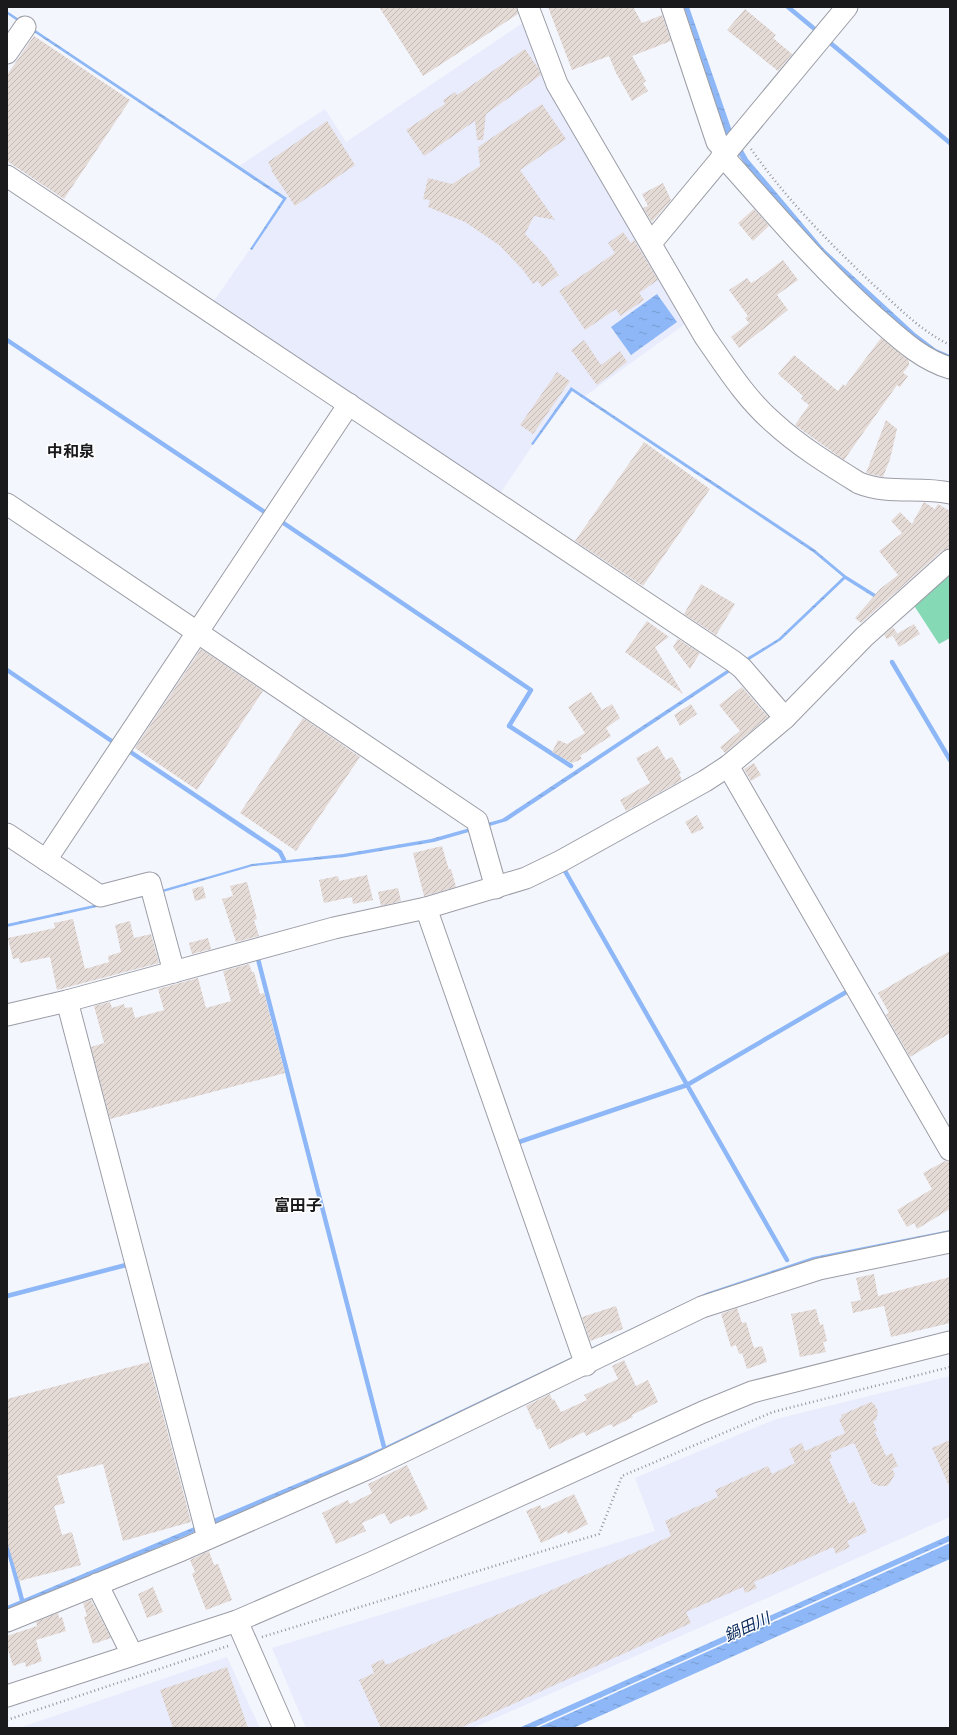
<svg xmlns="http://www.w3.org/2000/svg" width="957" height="1735" viewBox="0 0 957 1735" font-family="Jost,'Noto Sans JP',sans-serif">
  <defs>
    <pattern id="water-ripples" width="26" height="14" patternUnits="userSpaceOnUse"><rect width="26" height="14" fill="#8db7f6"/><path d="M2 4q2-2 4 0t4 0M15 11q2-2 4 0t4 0" fill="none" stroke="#799dd2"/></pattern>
    <pattern id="building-hatch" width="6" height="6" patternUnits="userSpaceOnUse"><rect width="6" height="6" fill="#e4dad6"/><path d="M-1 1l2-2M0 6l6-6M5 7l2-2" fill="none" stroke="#c3bab7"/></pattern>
  </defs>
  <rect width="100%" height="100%" fill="#f4f6fd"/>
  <g fill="#e9ecfd">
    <path d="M524 22 688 322 585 396 572 387 497 498 211 305 250 249 252 250 287 198 239 166 325 109 346 142Z"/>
    <path d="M950 1376V1517L473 1728H306L272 1648 655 1531 635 1478 776 1419Z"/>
    <path d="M227 1657 260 1728H19Z"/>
  </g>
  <path fill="#85d9b4" d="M950 569V638L939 644 913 604Z"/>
  <g fill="url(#water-ripples)">
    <path d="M684 7H689L732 131 748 159 824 249 915 333 936 349 950 355V360L912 337 821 252 744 163 726 135Z"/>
    <path d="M7 11 287 198 252 250 250 249 283 199 7 14Z"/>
    <path d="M657 294 677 322 631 355 611 327Z"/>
    <path d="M571 387 814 549 845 575 885 600 883 603 845 579 781 640 733 670 507 821 434 842 345 857 253 866 160 893 7 927V924L158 891 252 864 343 854 431 839 502 819 730 668 778 639 843 577 813 552 572 391 533 445 531 444Z"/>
    <path d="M950 1230V1234L816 1261 387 1451 7 1611V1606L384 1447 706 1293 813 1257Z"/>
    <path d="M950 1535V1541L533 1728H519Z"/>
    <path d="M950 1543V1559L573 1728H537Z"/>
  </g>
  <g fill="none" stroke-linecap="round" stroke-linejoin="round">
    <g stroke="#8db7f6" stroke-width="4.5">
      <path d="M788 7 817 31"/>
      <path d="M828 41 950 143"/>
      <path d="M7 340 269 515"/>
      <path d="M279 520 531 690 509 726 571 766"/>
      <path d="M892 662 950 760"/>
      <path d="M7 670 116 744"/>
      <path d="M126 749 280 852 284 860"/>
      <path d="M565 871 787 1260"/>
      <path d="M258 959 384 1447"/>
      <path d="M516 1143 687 1085 848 991"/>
      <path d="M7 1296 126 1265"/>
      <path d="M7 1544 22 1600"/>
    </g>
  </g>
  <g fill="url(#building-hatch)">
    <path d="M379 7H516L518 14 423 76Z"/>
    <path d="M548 7H633L642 23 662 15 671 41 632 56 646 81 643 83 648 91 632 101 616 73 609 56 572 70Z"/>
    <path d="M745 9 776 35 773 38 792 54 778 71 727 30Z"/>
    <path d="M34 36 130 100 64 199 7 161V75Z"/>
    <path d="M525 49 538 68 541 75 486 114 483 140H477L475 121 424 156 406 130 445 104 443 100 455 92 457 95Z"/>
    <path d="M542 104 566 139 520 170 555 220 534 216 525 234 546 256 559 275 542 287 538 281 533 284 523 270 499 245 465 222 428 207 430 200 423 199 428 178 452 184 480 166 478 147Z"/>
    <path d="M327 121 355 165 295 206 271 170 272 169 268 162Z"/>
    <path d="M663 183 671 200 652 222 643 208 648 206 642 194Z"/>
    <path d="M754 209 769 226 753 241 738 223Z"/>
    <path d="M623 232 631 243 634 240 658 280 639 293 644 300 620 316 616 309 585 330 559 291 615 253 608 243Z"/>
    <path d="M783 260 798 280 777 295 788 310 739 348 731 337 749 323 745 318 748 316 729 290 747 278 751 283 758 279Z"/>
    <path d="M881 338 909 361V365L903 373 908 376 900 387 897 385 844 460 795 425 809 405 801 399 803 396 778 374 794 355 838 391 843 384 845 386Z"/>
    <path d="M584 340 601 365 620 351 627 362 597 385 571 350Z"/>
    <path d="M557 372 570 381 533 434 520 425Z"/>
    <path d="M886 420 897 429 890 459 883 477 866 473Z"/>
    <path d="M644 442 710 489 643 586 575 541Z"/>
    <path d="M924 502 935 509 938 504 950 511V548L942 551 861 623 855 618 880 589 898 575 879 551 902 533 891 521 900 512 912 524Z"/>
    <path d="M701 584 735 604 716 635 684 614Z"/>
    <path d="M647 621 669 637 655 647 683 694 625 652Z"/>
    <path d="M914 624 920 634 899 647 893 636Z"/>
    <path d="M893 627 897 633 887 639 884 635Z"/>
    <path d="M678 639 700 653 690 669 673 647Z"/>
    <path d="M201 649 263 691 197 790 135 748Z"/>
    <path d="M742 687 768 717 725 753 720 747 740 731 719 705Z"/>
    <path d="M591 692 602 710 612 704 620 718 606 728 611 736 580 756 582 759 572 763 552 752 558 740 567 744 585 733 568 707Z"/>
    <path d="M691 704 697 714 680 726 674 715Z"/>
    <path d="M303 718 360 757 296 851 240 813Z"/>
    <path d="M658 746 666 760 672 757 681 773 679 774 682 780 626 811 620 800 650 783 636 758Z"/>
    <path d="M754 763 761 775 751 781 744 769Z"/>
    <path d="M697 815 704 828 692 834 685 822Z"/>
    <path d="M442 846 449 870 451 869 456 887 424 896 413 853Z"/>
    <path d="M367 875 373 900 353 904 352 897 324 903 319 880 338 876 339 881Z"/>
    <path d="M247 882 257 919 254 920 259 936 236 942 222 899 233 896 230 886Z"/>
    <path d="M203 886 206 898 195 901 192 889Z"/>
    <path d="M398 888 401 901 381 906 378 892Z"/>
    <path d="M73 919 85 969 109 962 108 956 121 952 115 925 130 921 134 938 151 934 159 963 57 990 50 957 20 963 19 958 13 959 8 938 55 928 54 923Z"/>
    <path d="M208 938 211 949 192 954 189 943Z"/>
    <path d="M950 951V1033L910 1057 886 1015 889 1013 878 993Z"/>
    <path d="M249 964 252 972H254L260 994 264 993 285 1073 110 1119 91 1047 104 1043 94 1006 110 1002 112 1008 124 1004 125 1008 132 1007 135 1018 164 1010 158 989 198 978 206 1008 231 1001 223 971Z"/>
    <path d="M945 1161 950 1162V1209L917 1229 914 1223 907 1227 897 1210 932 1189 923 1173Z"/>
    <path d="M874 1274 878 1296 950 1277V1323L891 1337 884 1306 853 1313 851 1302 861 1300 856 1278Z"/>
    <path d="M616 1306 623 1329 590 1341 582 1317Z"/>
    <path d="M737 1308 742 1323 746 1322 754 1348 762 1346 767 1362 747 1369 742 1353 739 1354 736 1345 731 1347 721 1314Z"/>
    <path d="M816 1309 820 1325 823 1324 827 1341 823 1342 826 1352 800 1357 791 1314Z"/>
    <path d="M624 1360 636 1386 648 1380 658 1402 632 1415 633 1417 613 1427 611 1424 586 1436 584 1432 549 1449 540 1428 537 1430 526 1406 550 1394 552 1400 554 1399 561 1412 587 1400 584 1395 618 1379 612 1366Z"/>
    <path d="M149 1362 191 1522 123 1541 103 1464 57 1476 65 1503 54 1506 62 1535 72 1532 81 1565 19 1581 7 1542V1399Z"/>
    <path d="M871 1402 874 1404 878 1411 876 1420 873 1421 877 1431 875 1432 886 1456 892 1453 898 1466 892 1469 895 1474 890 1483 887 1486H879L872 1483 854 1443 830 1453 832 1458 829 1459 849 1504 854 1501 867 1532 847 1541 850 1547 836 1554 833 1547 754 1582 757 1588 745 1593 743 1587 686 1612 691 1623 460 1728H381L359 1680 374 1673 371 1665 383 1659 386 1665 671 1536 665 1521 718 1497 715 1490 768 1466 772 1474 795 1463 789 1449 802 1443 805 1451 845 1433 839 1419 842 1418 841 1415Z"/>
    <path d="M950 1440V1488L932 1448Z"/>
    <path d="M407 1465 428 1509 410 1517 409 1515 390 1524 384 1513 362 1523 366 1531 336 1544 322 1513 348 1500 350 1504 372 1493 368 1484Z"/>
    <path d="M574 1494 588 1524 568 1534 567 1531 541 1543 526 1511 540 1505 542 1509Z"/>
    <path d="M209 1551 214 1565 218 1564 232 1600 206 1610 192 1574 195 1572 190 1560Z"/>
    <path d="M153 1587 163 1612 147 1618 138 1594Z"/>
    <path d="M91 1600 111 1638 93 1644 84 1617 87 1616 83 1603Z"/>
    <path d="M58 1613 59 1618 62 1617 66 1631 36 1640 42 1661 26 1667 25 1662 13 1666 7 1647V1636L37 1626 36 1622Z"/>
    <path d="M227 1667 248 1728H173L160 1690Z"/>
  </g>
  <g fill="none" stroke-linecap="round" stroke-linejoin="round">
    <g stroke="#9b9da6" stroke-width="23">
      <g id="minor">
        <path d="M528 7 557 84 705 337C726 367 746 399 774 423 799 446 830 465 859 483 889 495 919 486 950 493"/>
        <path d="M672 7 717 142 726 151"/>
        <path d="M7 53 25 27"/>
        <path d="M722 155C772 211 819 267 875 317 898 337 920 359 950 368"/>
        <path d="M7 176 733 661 742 668 785 718"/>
        <path d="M651 243 847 7"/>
        <path d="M7 504 477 821 496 888"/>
        <path d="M728 766 950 1150"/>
        <path d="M7 834 100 896 150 883 174 972"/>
        <path d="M46 860 349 404"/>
        <path d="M426 908 586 1365"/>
        <path d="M67 1001 208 1538"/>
        <path d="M7 1015 67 1001 334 928 426 908 526 878 561 861 705 781 728 766 785 718 864 637 950 560"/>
        <path d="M97 1584 132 1654"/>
        <path d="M7 1621 182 1550 367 1469 702 1307 819 1269 950 1242"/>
        <path d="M237 1621 284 1728"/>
        <path d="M7 1696 237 1621 371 1563 703 1412 752 1392 950 1342"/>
      </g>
    </g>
    <g stroke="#96979c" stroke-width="2.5" stroke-dasharray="1 3" stroke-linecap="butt">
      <path d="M751 149C787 200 831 245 876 287 900 309 921 331 950 345"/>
      <path d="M262 1637 599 1534 622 1476 773 1412 950 1367"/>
      <path d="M7 1720 228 1646"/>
    </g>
    <use href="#minor" stroke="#fff" stroke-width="21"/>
  </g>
  <g text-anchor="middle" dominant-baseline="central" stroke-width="3" stroke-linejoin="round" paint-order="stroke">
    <g font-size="16" font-weight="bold" fill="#1a1a1d" stroke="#fff">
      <text x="71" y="451">中和泉</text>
      <text x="298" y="1205">富田子</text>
    </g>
    <g font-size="16" font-style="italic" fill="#092a5a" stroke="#fff">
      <text transform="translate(747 1627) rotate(-24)">鍋田川</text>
    </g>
  </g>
  <rect width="957" height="1735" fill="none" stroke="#1a1a1d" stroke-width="16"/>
</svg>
